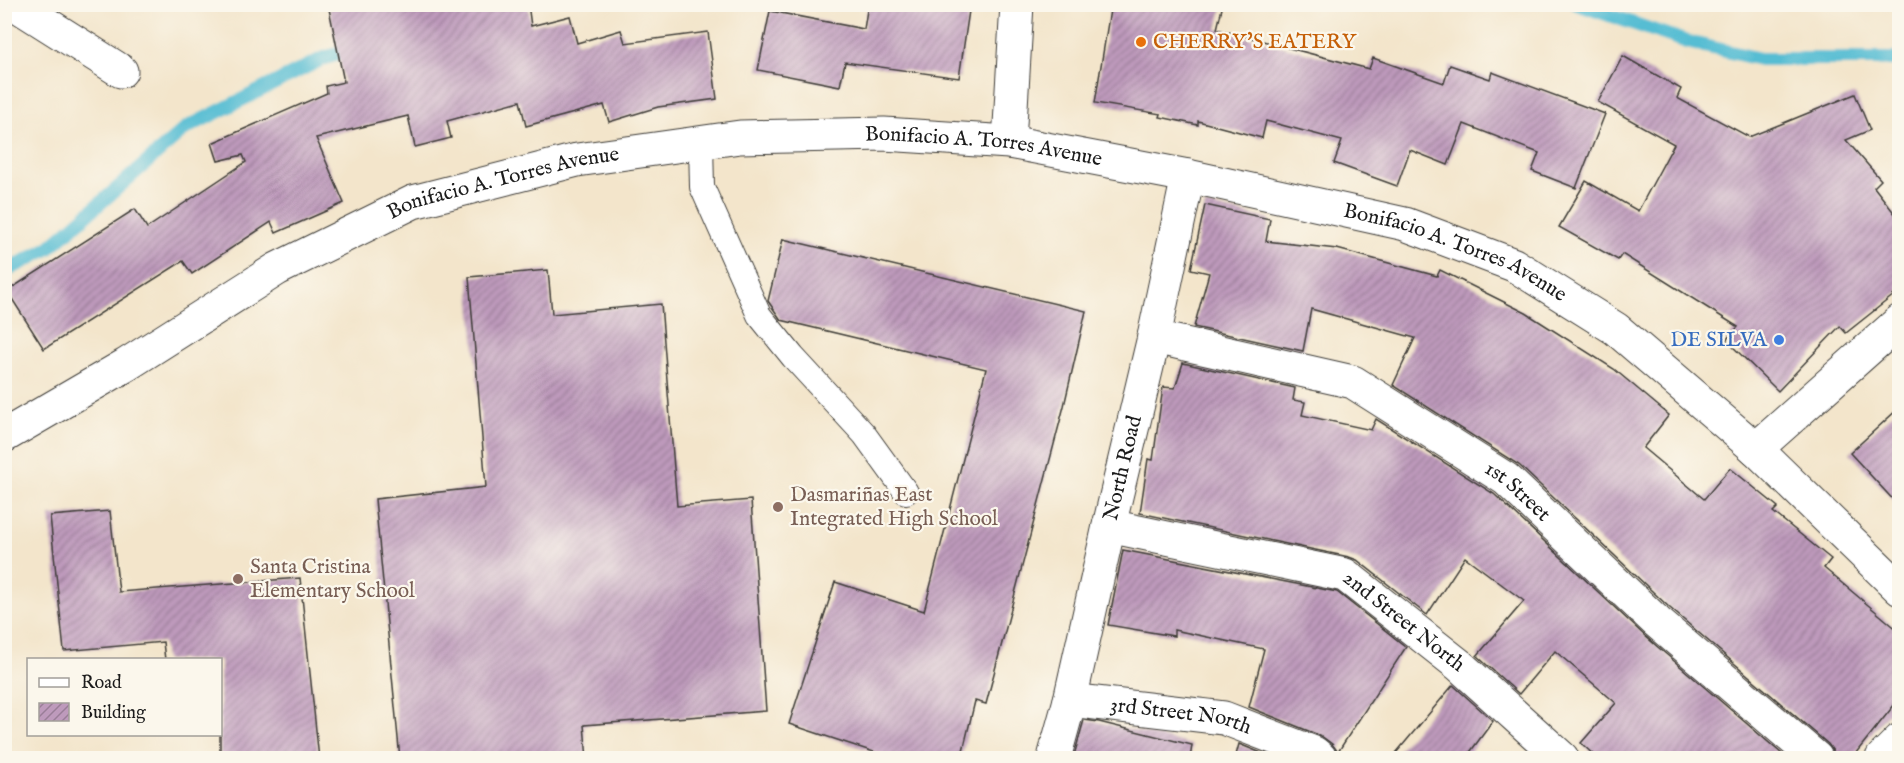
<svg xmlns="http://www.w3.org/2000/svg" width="1904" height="763" viewBox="0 0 1904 763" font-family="'IM FELL English',serif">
  <defs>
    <pattern id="building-hatch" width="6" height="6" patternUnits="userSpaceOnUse" patternTransform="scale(1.5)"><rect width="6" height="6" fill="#be9abc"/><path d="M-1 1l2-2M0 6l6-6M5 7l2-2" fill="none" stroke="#9a7d98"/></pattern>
  </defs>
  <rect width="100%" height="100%" fill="#fbf7ec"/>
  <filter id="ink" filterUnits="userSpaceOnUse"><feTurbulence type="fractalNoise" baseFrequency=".0167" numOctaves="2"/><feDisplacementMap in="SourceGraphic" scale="12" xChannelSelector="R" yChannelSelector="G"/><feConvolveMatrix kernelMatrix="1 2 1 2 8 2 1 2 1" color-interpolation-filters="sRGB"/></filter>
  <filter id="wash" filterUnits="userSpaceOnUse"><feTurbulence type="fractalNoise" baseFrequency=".008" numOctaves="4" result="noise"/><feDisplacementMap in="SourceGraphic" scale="24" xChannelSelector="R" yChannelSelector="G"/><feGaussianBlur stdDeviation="1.35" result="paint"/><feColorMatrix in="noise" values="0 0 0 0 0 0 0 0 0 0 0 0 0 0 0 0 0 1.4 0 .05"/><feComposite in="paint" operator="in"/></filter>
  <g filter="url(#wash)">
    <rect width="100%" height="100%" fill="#f3e5cb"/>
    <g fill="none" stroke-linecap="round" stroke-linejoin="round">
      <g stroke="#56bdd3" stroke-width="14">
        <path d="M1577 4 1687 42 1760 59H1900"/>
        <path d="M4 272 49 248 186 128 322 59 355 48"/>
      </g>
    </g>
    <g id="blocks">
      <g fill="url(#building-hatch)">
        <path d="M328 4H528L531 26 570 16 577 43 621 30 625 43 708 32 717 99 658 107 609 122 604 105 526 126 520 101 447 121 451 138 415 147 408 116 316 138 344 203 276 233 271 222 192 274 183 261 44 349 7 291 135 209 147 228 246 162 243 155 218 161 212 143 327 93 326 86 344 82Z"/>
        <path d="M868 4H970L959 78 845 62 840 86 758 70 770 11 864 29Z"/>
        <path d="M1111 4H1223L1217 29 1369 69 1373 58 1444 83 1450 65 1490 79 1492 72 1605 114 1576 188 1532 171 1539 153 1464 124 1448 165 1410 150 1397 186 1334 163 1342 141 1266 121 1262 138 1198 121V125L1160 117 1161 114 1095 103Z"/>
        <path d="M1623 56 1681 89 1677 98 1749 137 1855 94 1870 130 1846 140 1881 180 1874 187 1899 219V291L1846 333 1840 326 1778 391 1726 340 1738 327 1622 254 1618 260 1559 227 1586 181 1638 211 1674 144 1598 102Z"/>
        <path d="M1205 205 1270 219 1266 241 1337 249 1437 276 1440 270 1526 313 1614 369 1669 415 1643 448 1704 499 1730 468 1778 507 1773 512 1831 559 1824 568 1899 631V699L1851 759H1834L1833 751 1828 744 1670 608 1519 465 1393 385 1415 338 1311 309 1303 351 1194 327 1209 273 1191 269Z"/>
        <path d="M783 239 1086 311 1064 406 986 704 975 701 961 759H895L789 724 835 582 924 611 986 369 781 320 768 301Z"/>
        <path d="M548 270 552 314 661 304 677 506 751 500 766 711 584 725 587 759H400L375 499 486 487 469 277Z"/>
        <path d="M1183 363 1295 388 1293 400 1305 402 1302 415 1371 430 1376 419 1494 494 1645 636 1788 759H1598L1581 743 1616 703 1555 651 1519 694 1477 656 1524 601 1465 557 1427 615 1357 560 1349 557 1140 513 1148 459 1153 460 1163 387 1175 388Z"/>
        <path d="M1899 408V506L1850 453Z"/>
        <path d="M110 511 119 592 300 578 319 759H220V660H165L163 642 64 651 50 516Z"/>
        <path d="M1123 550 1337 592 1406 647 1338 752 1332 744 1321 736 1249 707 1264 649 1174 630V636L1108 625Z"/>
        <path d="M1453 685 1493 721 1465 759H1391Z"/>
        <path d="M1084 720 1099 722 1192 745 1190 759H1073Z"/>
        <path d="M1239 744 1276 759H1235Z"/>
      </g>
    </g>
  </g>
  <g filter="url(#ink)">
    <use href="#blocks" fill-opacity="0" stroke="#3c3a36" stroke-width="1.5"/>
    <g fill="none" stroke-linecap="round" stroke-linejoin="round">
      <g stroke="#3c3a36" stroke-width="26">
        <path id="lane" d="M701 143 702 187 759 315 793 357 864 434 906 492"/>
      </g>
      <g stroke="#3c3a36" stroke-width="35">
        <g id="street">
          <path d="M15 4 121 71"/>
          <path d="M1009 142 1017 4"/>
          <path id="s1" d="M1154 337 1353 382 1506 479 1657 622 1816 758"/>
          <path id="s2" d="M1109 526 1345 575 1459 665 1562 758"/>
          <path id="s3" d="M1070 700 1224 718 1314 753 1320 758"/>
          <path id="s4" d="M1054 758 1070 700 1109 526 1154 337 1188 176"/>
          <path d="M1882 758 1900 740"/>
        </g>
      </g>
      <g stroke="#3c3a36" stroke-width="35">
        <g id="secondary">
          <path id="s5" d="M4 436 126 365 277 269 413 202 577 160 740 137 884 134 1009 142 1188 176 1405 224 1514 265 1616 329 1756 449 1900 589"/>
          <path d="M1756 449 1900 321"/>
        </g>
      </g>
      <use href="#lane" stroke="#fff" stroke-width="24"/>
      <use href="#street" stroke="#fff" stroke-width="33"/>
      <use href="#secondary" stroke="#fff" stroke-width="33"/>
    </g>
  </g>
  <circle fill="#e8710a" stroke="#fbf7ec" stroke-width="2" cx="1141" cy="42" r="6"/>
  <circle fill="#3f7fe0" stroke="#fbf7ec" stroke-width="2" cx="1779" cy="340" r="6"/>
  <g fill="#8d6e63" stroke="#fbf7ec" stroke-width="2">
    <circle cx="778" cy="507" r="6"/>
    <circle cx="238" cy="579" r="6"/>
  </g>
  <g text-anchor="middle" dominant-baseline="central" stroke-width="4.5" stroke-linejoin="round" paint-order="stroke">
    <g font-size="21" fill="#c56008" stroke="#fbf7ec" text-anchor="start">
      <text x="1153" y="42">CHERRY'S EATERY</text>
    </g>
    <g font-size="21" fill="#1c1c1c" stroke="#fbf7ec">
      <text stroke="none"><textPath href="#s5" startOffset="1050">Bonifacio A. Torres Avenue</textPath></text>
      <text stroke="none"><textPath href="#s5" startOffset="564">Bonifacio A. Torres Avenue</textPath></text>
      <text stroke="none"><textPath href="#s5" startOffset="1536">Bonifacio A. Torres Avenue</textPath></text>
      <text stroke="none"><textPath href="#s4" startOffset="298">North Road</textPath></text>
      <text stroke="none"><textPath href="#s1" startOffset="402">1st Street</textPath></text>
      <text stroke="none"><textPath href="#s2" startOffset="316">2nd Street North</textPath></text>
      <text stroke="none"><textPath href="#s3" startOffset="112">3rd Street North</textPath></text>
    </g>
    <g font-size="21" fill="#366cbe" stroke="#fbf7ec" text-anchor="end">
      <text x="1767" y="340">DE SILVA</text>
    </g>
    <g font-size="21" fill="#785e54" stroke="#fbf7ec" text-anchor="start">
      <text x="790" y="495">Dasmariñas East<tspan x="790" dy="24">Integrated High School</tspan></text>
      <text x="250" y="567">Santa Cristina<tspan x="250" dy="24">Elementary School</tspan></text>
    </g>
  </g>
  <rect width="1904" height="763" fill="none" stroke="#fbf7ec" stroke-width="24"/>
  <rect x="27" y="658" width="195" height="78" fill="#fbf7ec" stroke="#a29f99" stroke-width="1.5"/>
  <rect x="39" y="678" width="30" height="9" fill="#ffffff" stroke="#a29f99" stroke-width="1.5"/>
  <text x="81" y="688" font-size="18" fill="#1c1c1c">Road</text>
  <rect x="39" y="703" width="30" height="18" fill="url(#building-hatch)" stroke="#a29f99" stroke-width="1.5"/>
  <text x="81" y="718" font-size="18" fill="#1c1c1c">Building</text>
</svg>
